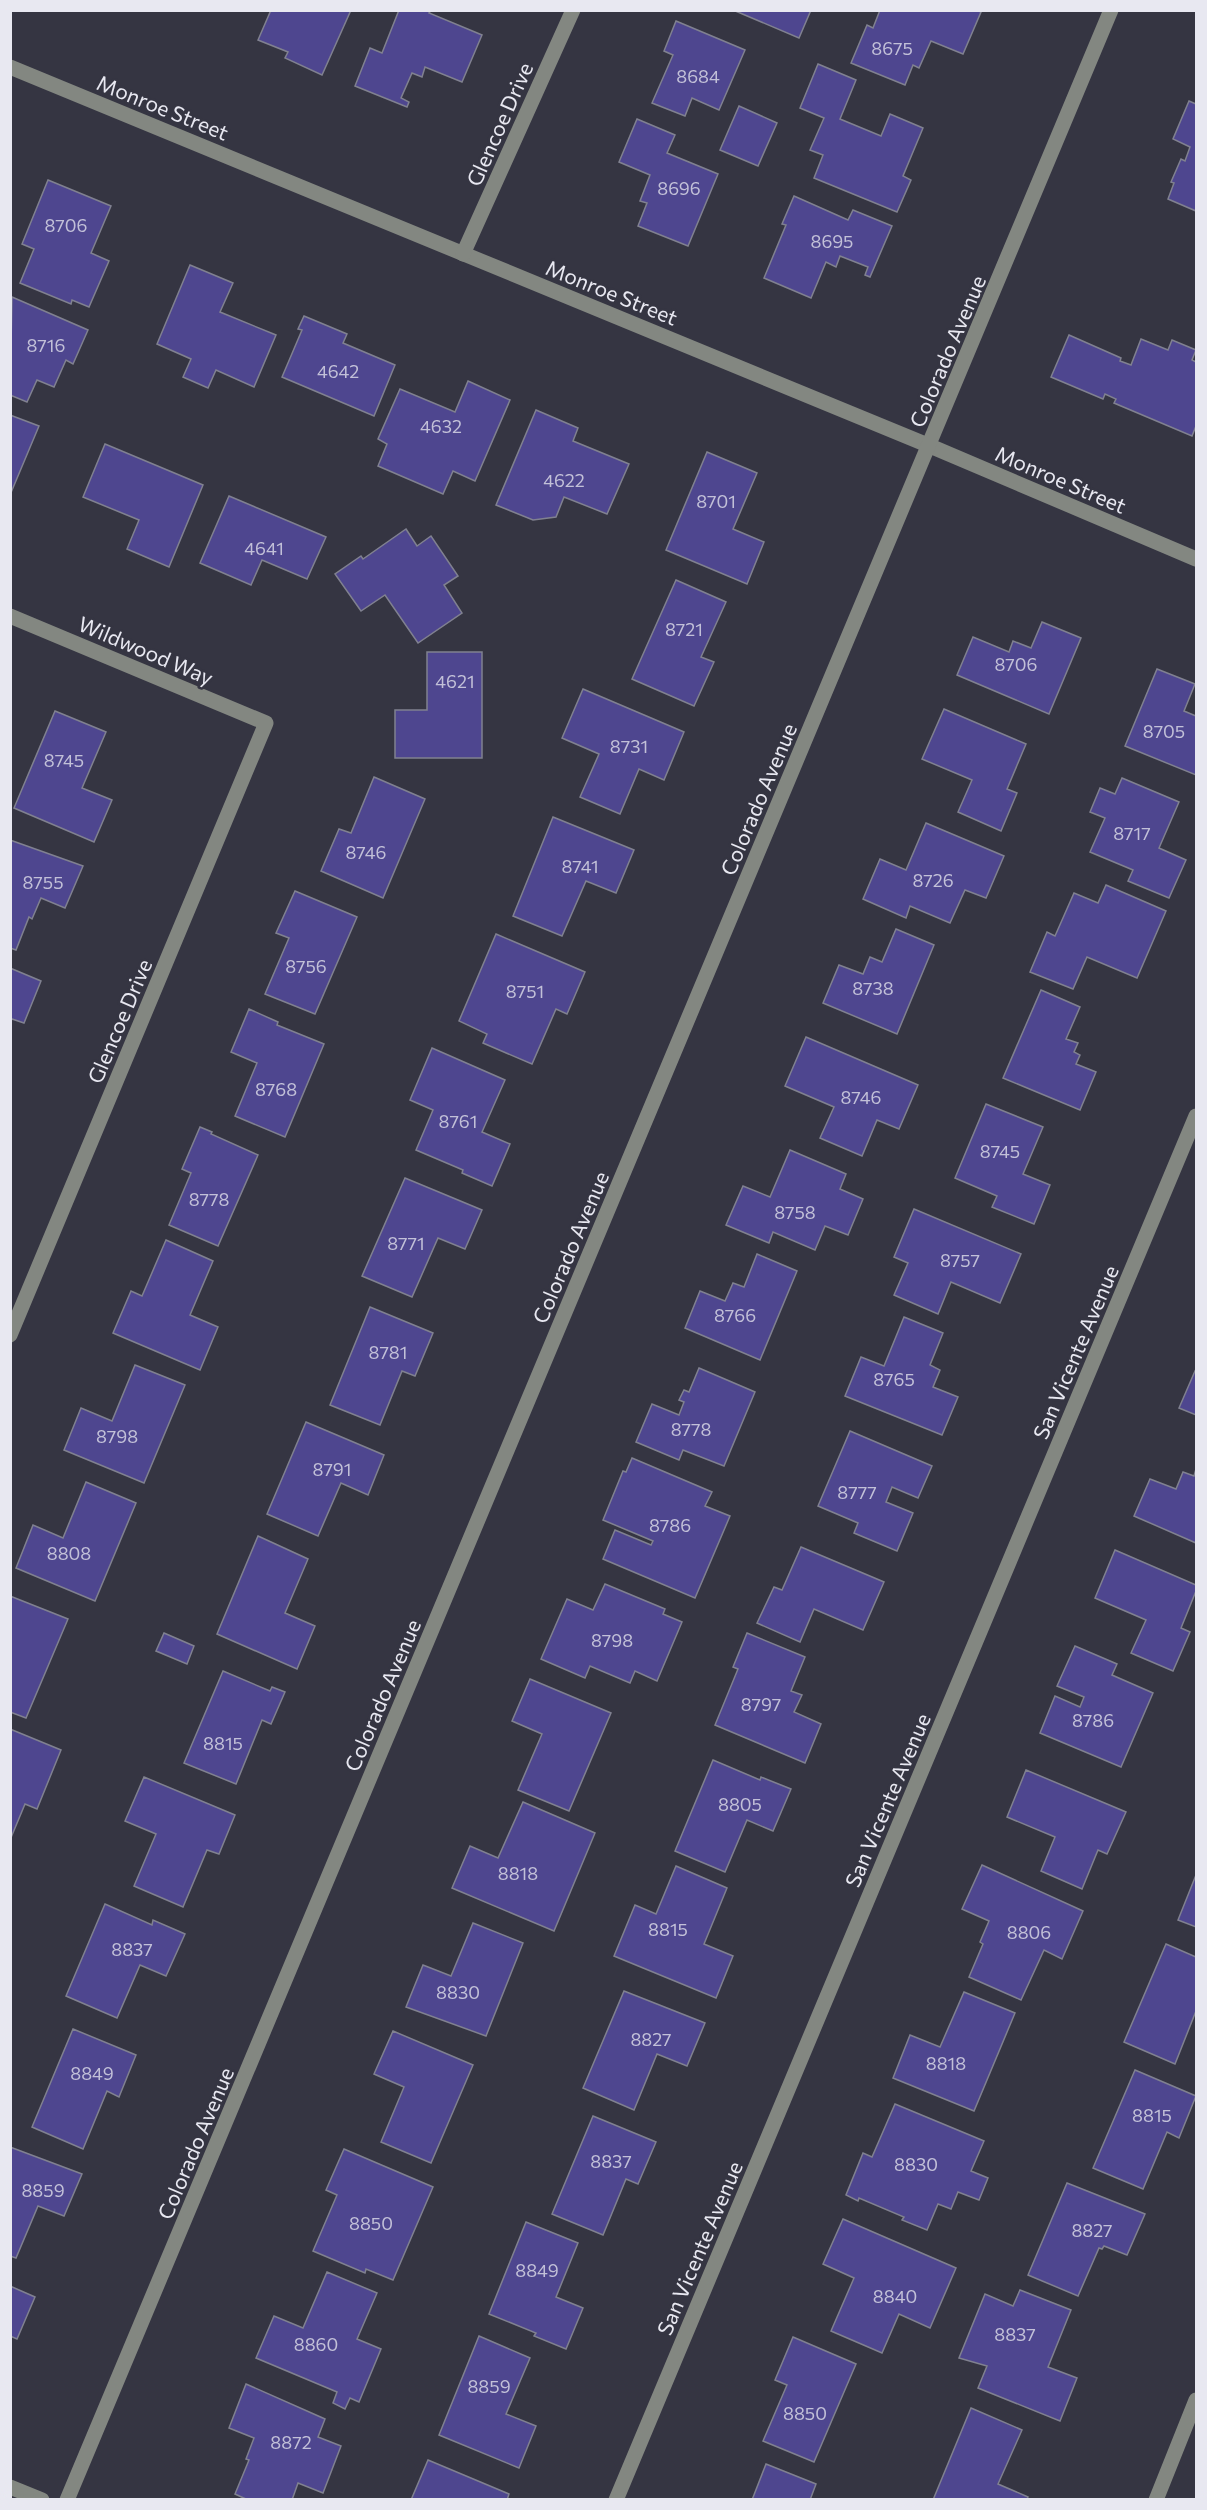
<svg xmlns="http://www.w3.org/2000/svg" width="1207" height="2510" viewBox="0 0 1207 2510" font-family="Commissioner,sans-serif">
  <rect width="100%" height="100%" fill="#353542"/>
  <g fill="#4e468f" stroke="#808190" stroke-width="1.5">
    <path d="M271 10H351L322 75 285 58 288 52 258 40Z"/>
    <path d="M399 10H431L429 13 482 35 462 82 425 67 422 77 412 73 401 98 409 102 407 107 355 86 370 48 382 53Z"/>
    <path d="M733 10H811L799 38Z"/>
    <path d="M880 10H977L981 12 963 54 931 41 919 68 913 65 905 85 851 63 867 25 873 28Z"/>
    <path d="M676 21 745 50 719 110 692 98 685 116 652 103 673 55 664 51Z"/>
    <path d="M818 64 856 80 840 119 881 136 890 114 923 128 903 176 911 180 897 212 814 178 823 155 810 150 824 118 800 108Z"/>
    <path d="M1189 101 1196 104V211L1168 199 1174 183 1171 182 1181 159 1185 161 1190 147 1173 139Z"/>
    <path d="M739 106 777 123 758 166 720 150Z"/>
    <path d="M637 119 675 135 667 153 718 174 688 246 638 226 647 203 640 201 650 175 619 162Z"/>
    <path d="M48 180 111 206 91 253 109 261 89 307 72 300 71 304 20 283 34 249 22 244Z"/>
    <path d="M794 196 848 220 853 210 892 226 870 277 865 275 868 267 840 256 836 267 826 262 811 298 764 278 786 225 782 224Z"/>
    <path d="M190 265 233 283 220 312 276 335 254 387 216 370 208 388 183 377 191 359 157 344Z"/>
    <path d="M12 297 88 330 73 364 66 360 54 387 37 380 27 402 10 395Z"/>
    <path d="M304 316 347 334 343 343 395 365 374 416 282 377 302 330 298 329Z"/>
    <path d="M1069 335 1121 358 1120 361 1131 365 1141 339 1168 350 1172 340 1196 350 1192 360 1196 362V426L1192 436 1114 403 1116 399 1105 394 1103 399 1051 377Z"/>
    <path d="M468 381 510 400 475 481 453 471 443 494 378 466 387 444 378 439 400 389 455 412Z"/>
    <path d="M536 410 578 428 573 441 629 464 607 514 564 497 556 517 533 520 496 505Z"/>
    <path d="M10 415 39 426 10 495Z"/>
    <path d="M105 444 203 485 169 567 127 549 139 520 83 497Z"/>
    <path d="M707 452 757 473 733 529 764 542 747 584 666 550Z"/>
    <path d="M229 496 326 537 307 579 262 560 251 585 200 563Z"/>
    <path d="M406 529 417 546 431 536 458 576 444 585 462 613 418 643 385 595 361 611 335 574 361 556 363 559Z"/>
    <path d="M676 580 726 602 701 657 714 662 694 706 632 679Z"/>
    <path d="M1042 622 1081 638 1049 714 957 675 973 637 1009 652 1013 641 1031 648Z"/>
    <path d="M427 652H482V758H395V710H427Z"/>
    <path d="M1157 669 1195 684 1184 711 1196 716V775L1125 746Z"/>
    <path d="M583 689 684 732 664 780 639 769 620 814 580 797 599 754 562 738Z"/>
    <path d="M944 709 1026 744 1007 789 1017 793 1001 831 958 812 972 780 922 759Z"/>
    <path d="M55 711 106 732 82 788 112 800 94 842 14 808Z"/>
    <path d="M374 777 425 799 383 898 321 871 339 829 351 833Z"/>
    <path d="M1122 778 1179 802 1159 848 1186 860 1169 898 1128 881 1133 870 1090 852 1105 818 1090 812 1100 788 1115 794Z"/>
    <path d="M553 817 634 850 616 893 586 881 562 936 513 916Z"/>
    <path d="M926 823 1004 856 986 898 965 890 950 923 910 906 906 918 863 899 880 859 906 870Z"/>
    <path d="M10 840 83 866 65 908 41 898 32 919 29 917 16 950 10 948Z"/>
    <path d="M1106 885 1166 911 1137 978 1087 957 1073 989 1030 972 1047 932 1055 936 1074 893 1098 903Z"/>
    <path d="M295 891 357 917 315 1014 265 994 289 938 276 933Z"/>
    <path d="M896 929 934 945 897 1034 823 1003 839 965 863 974 870 957 882 962Z"/>
    <path d="M496 934 585 972 567 1014 556 1009 532 1064 483 1043 487 1034 459 1021Z"/>
    <path d="M10 968 41 981 24 1023 12 1019 10 1023Z"/>
    <path d="M1041 990 1080 1007 1066 1039 1078 1043 1074 1052 1080 1055 1076 1064 1096 1072 1080 1110 1003 1078Z"/>
    <path d="M249 1009 278 1022 277 1025 324 1044 285 1137 235 1116 257 1063 231 1052Z"/>
    <path d="M806 1037 918 1085 899 1129 877 1120 862 1156 820 1138 834 1107 785 1086Z"/>
    <path d="M432 1048 505 1080 482 1132 510 1144 492 1186 462 1173 463 1170 416 1150 433 1110 410 1100Z"/>
    <path d="M986 1104 1043 1127 1023 1174 1050 1185 1034 1224 992 1207 997 1196 955 1178Z"/>
    <path d="M200 1127 212 1132 211 1134 258 1155 218 1246 169 1225 191 1173 182 1169Z"/>
    <path d="M790 1150 846 1174 840 1189 863 1199 848 1235 825 1226 815 1250 773 1232 769 1243 726 1225 743 1186 770 1197Z"/>
    <path d="M405 1178 482 1210 465 1249 438 1238 412 1297 362 1276Z"/>
    <path d="M914 1209 1021 1254 1000 1303 951 1282 938 1314 894 1295 908 1263 894 1257Z"/>
    <path d="M166 1240 213 1261 190 1315 218 1327 200 1370 113 1333 131 1291 142 1296Z"/>
    <path d="M757 1254 797 1271 760 1360 685 1328 700 1291 725 1301 733 1283 744 1287Z"/>
    <path d="M370 1307 433 1333 415 1376 402 1371 380 1425 330 1405Z"/>
    <path d="M904 1317 943 1333 930 1365 940 1370 933 1387 958 1397 942 1435 845 1396 861 1357 884 1366Z"/>
    <path d="M135 1365 185 1385 144 1483 64 1450 81 1408 112 1421Z"/>
    <path d="M699 1368 755 1392 724 1466 683 1450 679 1460 636 1442 652 1404 679 1415 684 1402 679 1400 684 1390 689 1392Z"/>
    <path d="M1195 1371 1196 1372V1415L1179 1408Z"/>
    <path d="M306 1422 384 1455 368 1495 341 1483 318 1536 267 1514Z"/>
    <path d="M850 1431 932 1466 918 1498 892 1487 886 1502 913 1513 897 1551 854 1533 858 1523 818 1506Z"/>
    <path d="M632 1458 712 1492 705 1506 730 1516 695 1598 603 1559 615 1530 651 1545 653 1541 603 1520 623 1471 626 1472Z"/>
    <path d="M1196 1469V1543L1134 1516 1150 1479 1176 1489 1183 1472 1194 1476Z"/>
    <path d="M86 1482 136 1503 95 1601 16 1568 33 1525 63 1538Z"/>
    <path d="M258 1536 308 1559 285 1613 315 1626 297 1669 217 1634Z"/>
    <path d="M801 1547 884 1582 863 1630 814 1609 800 1642 757 1623 774 1587 782 1590Z"/>
    <path d="M1115 1550 1196 1585V1591L1181 1628 1190 1632 1173 1671 1131 1653 1146 1620 1095 1598Z"/>
    <path d="M605 1584 665 1609 663 1614 682 1622 657 1681 635 1671 630 1683 590 1666 585 1678 541 1659 567 1599 593 1610Z"/>
    <path d="M10 1596 68 1619 26 1718 10 1712Z"/>
    <path d="M164 1633 194 1646 187 1664 156 1651Z"/>
    <path d="M747 1633 805 1657 791 1691 802 1695 794 1712 821 1724 805 1763 715 1725 738 1669 733 1667Z"/>
    <path d="M1075 1646 1117 1664 1112 1675 1153 1693 1121 1767 1040 1733 1055 1696 1080 1707 1084 1697 1057 1686Z"/>
    <path d="M223 1671 270 1691 272 1687 285 1692 271 1724 262 1720 236 1784 184 1763Z"/>
    <path d="M530 1679 611 1713 569 1811 518 1790 542 1734 512 1721Z"/>
    <path d="M10 1729 61 1750 37 1809 25 1804 10 1840Z"/>
    <path d="M713 1760 760 1780 761 1777 791 1789 773 1831 747 1820 725 1872 675 1851Z"/>
    <path d="M1026 1770 1126 1812 1107 1854 1098 1850 1082 1889 1041 1871 1055 1837 1007 1817Z"/>
    <path d="M144 1777 235 1815 219 1854 207 1850 183 1907 134 1886 156 1834 125 1821Z"/>
    <path d="M523 1802 595 1833 554 1931 452 1888 470 1846 498 1858Z"/>
    <path d="M982 1865 1083 1911 1062 1959 1044 1950 1021 2000 969 1977 983 1944 980 1942 989 1921 962 1909Z"/>
    <path d="M676 1866 727 1888 704 1944 733 1956 716 1998 614 1956 635 1905 656 1914Z"/>
    <path d="M1196 1875V1927L1178 1920Z"/>
    <path d="M105 1904 152 1925 153 1920 185 1934 166 1976 140 1965 117 2018 66 1996Z"/>
    <path d="M473 1923 523 1943 486 2036 406 2007 423 1965 451 1976Z"/>
    <path d="M1166 1944 1196 1957V2011L1175 2064 1124 2042Z"/>
    <path d="M624 1991 705 2023 687 2066 657 2054 634 2110 583 2088Z"/>
    <path d="M964 1992 1015 2013 974 2111 893 2078 910 2035 940 2047Z"/>
    <path d="M73 2029 136 2055 119 2097 107 2091 83 2149 32 2127Z"/>
    <path d="M393 2031 473 2065 431 2163 381 2142 404 2087 374 2074Z"/>
    <path d="M1135 2070 1196 2096 1179 2138 1167 2132 1143 2189 1093 2168Z"/>
    <path d="M895 2104 984 2141 971 2171 988 2178 979 2200 958 2192 951 2209 938 2204 927 2230 902 2220 904 2217 859 2198 858 2201 846 2195 863 2153 872 2157Z"/>
    <path d="M593 2116 656 2142 638 2184 626 2179 603 2235 552 2214Z"/>
    <path d="M10 2147 82 2174 64 2216 38 2206 16 2258 10 2256Z"/>
    <path d="M344 2149 433 2187 393 2280 366 2269 365 2273 313 2251 337 2195 326 2190Z"/>
    <path d="M1067 2183 1145 2214 1127 2255 1104 2246 1102 2249 1099 2248 1078 2296 1028 2275Z"/>
    <path d="M843 2219 956 2268 930 2328 899 2314 882 2353 831 2331 854 2278 823 2264Z"/>
    <path d="M526 2222 578 2243 556 2297 583 2308 566 2349 534 2336 536 2333 489 2314Z"/>
    <path d="M327 2272 377 2293 357 2339 381 2349 359 2402 350 2398 345 2409 333 2403 337 2392 256 2358 274 2316 303 2328Z"/>
    <path d="M10 2286 35 2297 17 2339 10 2336Z"/>
    <path d="M1020 2290 1071 2310 1048 2367 1077 2378 1060 2421 978 2388 987 2366 959 2358 985 2294 1013 2306Z"/>
    <path d="M479 2336 530 2358 506 2414 536 2426 519 2468 439 2435Z"/>
    <path d="M793 2337 856 2364 814 2462 763 2441 787 2385 775 2380Z"/>
    <path d="M246 2384 325 2419 318 2437 341 2446 323 2493 298 2483 292 2500H248L235 2494 249 2460 246 2459 254 2438 229 2428Z"/>
    <path d="M971 2408 1022 2430 998 2484 1028 2497 1027 2500H933Z"/>
    <path d="M428 2460 509 2494 507 2500H411Z"/>
    <path d="M766 2464 816 2484 810 2500H752Z"/>
  </g>
  <g fill="none" stroke-linecap="round" stroke-linejoin="round">
    <g stroke="#838781" stroke-width="15">
      <path d="M10 67 930 446 1196 559"/>
      <path d="M463 254 573 10"/>
      <path d="M10 616 266 723 10 1335"/>
      <path d="M10 2487 42 2500"/>
      <path d="M67 2500 1111 10"/>
      <path d="M616 2500 1196 1116"/>
      <path d="M1156 2500 1196 2400"/>
    </g>
  </g>
  <g text-anchor="middle" dominant-baseline="central" stroke-width="5" stroke-linejoin="round" paint-order="stroke">
    <g font-size="18" fill="#c2c0d8">
      <text x="892" y="48">8675</text>
      <text x="698" y="76">8684</text>
      <text x="679" y="188">8696</text>
      <text x="66" y="225">8706</text>
      <text x="832" y="241">8695</text>
      <text x="46" y="345">8716</text>
      <text x="338" y="371">4642</text>
      <text x="441" y="426">4632</text>
      <text x="564" y="480">4622</text>
      <text x="716" y="501">8701</text>
      <text x="264" y="548">4641</text>
      <text x="684" y="629">8721</text>
      <text x="1016" y="664">8706</text>
      <text x="455" y="681">4621</text>
      <text x="1164" y="731">8705</text>
      <text x="629" y="746">8731</text>
      <text x="64" y="760">8745</text>
      <text x="1132" y="833">8717</text>
      <text x="366" y="852">8746</text>
      <text x="580" y="866">8741</text>
      <text x="933" y="880">8726</text>
      <text x="43" y="882">8755</text>
      <text x="306" y="966">8756</text>
      <text x="873" y="988">8738</text>
      <text x="525" y="991">8751</text>
      <text x="276" y="1089">8768</text>
      <text x="861" y="1097">8746</text>
      <text x="458" y="1121">8761</text>
      <text x="1000" y="1151">8745</text>
      <text x="209" y="1199">8778</text>
      <text x="795" y="1212">8758</text>
      <text x="406" y="1243">8771</text>
      <text x="960" y="1260">8757</text>
      <text x="735" y="1315">8766</text>
      <text x="388" y="1352">8781</text>
      <text x="894" y="1379">8765</text>
      <text x="691" y="1429">8778</text>
      <text x="117" y="1436">8798</text>
      <text x="332" y="1469">8791</text>
      <text x="857" y="1492">8777</text>
      <text x="670" y="1525">8786</text>
      <text x="69" y="1553">8808</text>
      <text x="612" y="1640">8798</text>
      <text x="761" y="1704">8797</text>
      <text x="1093" y="1720">8786</text>
      <text x="223" y="1743">8815</text>
      <text x="740" y="1804">8805</text>
      <text x="518" y="1873">8818</text>
      <text x="668" y="1929">8815</text>
      <text x="1029" y="1932">8806</text>
      <text x="132" y="1949">8837</text>
      <text x="458" y="1992">8830</text>
      <text x="651" y="2039">8827</text>
      <text x="946" y="2063">8818</text>
      <text x="92" y="2073">8849</text>
      <text x="1152" y="2115">8815</text>
      <text x="611" y="2161">8837</text>
      <text x="916" y="2164">8830</text>
      <text x="43" y="2190">8859</text>
      <text x="371" y="2223">8850</text>
      <text x="1092" y="2230">8827</text>
      <text x="537" y="2270">8849</text>
      <text x="895" y="2296">8840</text>
      <text x="1015" y="2334">8837</text>
      <text x="316" y="2344">8860</text>
      <text x="489" y="2386">8859</text>
      <text x="805" y="2413">8850</text>
      <text x="291" y="2442">8872</text>
    </g>
    <g font-size="21" fill="#e8e8f1" stroke="#353542">
      <text transform="translate(163 107) rotate(22)">Monroe Street</text>
      <text transform="translate(499 124) rotate(-66)">Glencoe Drive</text>
      <text transform="translate(612 292) rotate(22)">Monroe Street</text>
      <text transform="translate(947 351) rotate(-67)">Colorado Avenue</text>
      <text transform="translate(1061 479) rotate(23)">Monroe Street</text>
      <text transform="translate(146 650) rotate(23)">Wildwood Way</text>
      <text transform="translate(758 799) rotate(-67)">Colorado Avenue</text>
      <text transform="translate(119 1021) rotate(-67)">Glencoe Drive</text>
      <text transform="translate(570 1247) rotate(-67)">Colorado Avenue</text>
      <text transform="translate(1075 1352) rotate(-67)">San Vicente Avenue</text>
      <text transform="translate(382 1695) rotate(-67)">Colorado Avenue</text>
      <text transform="translate(887 1800) rotate(-67)">San Vicente Avenue</text>
      <text transform="translate(195 2143) rotate(-67)">Colorado Avenue</text>
      <text transform="translate(699 2248) rotate(-67)">San Vicente Avenue</text>
    </g>
  </g>
  <rect width="1207" height="2510" fill="none" stroke="#e8e8f1" stroke-width="24"/>
</svg>
